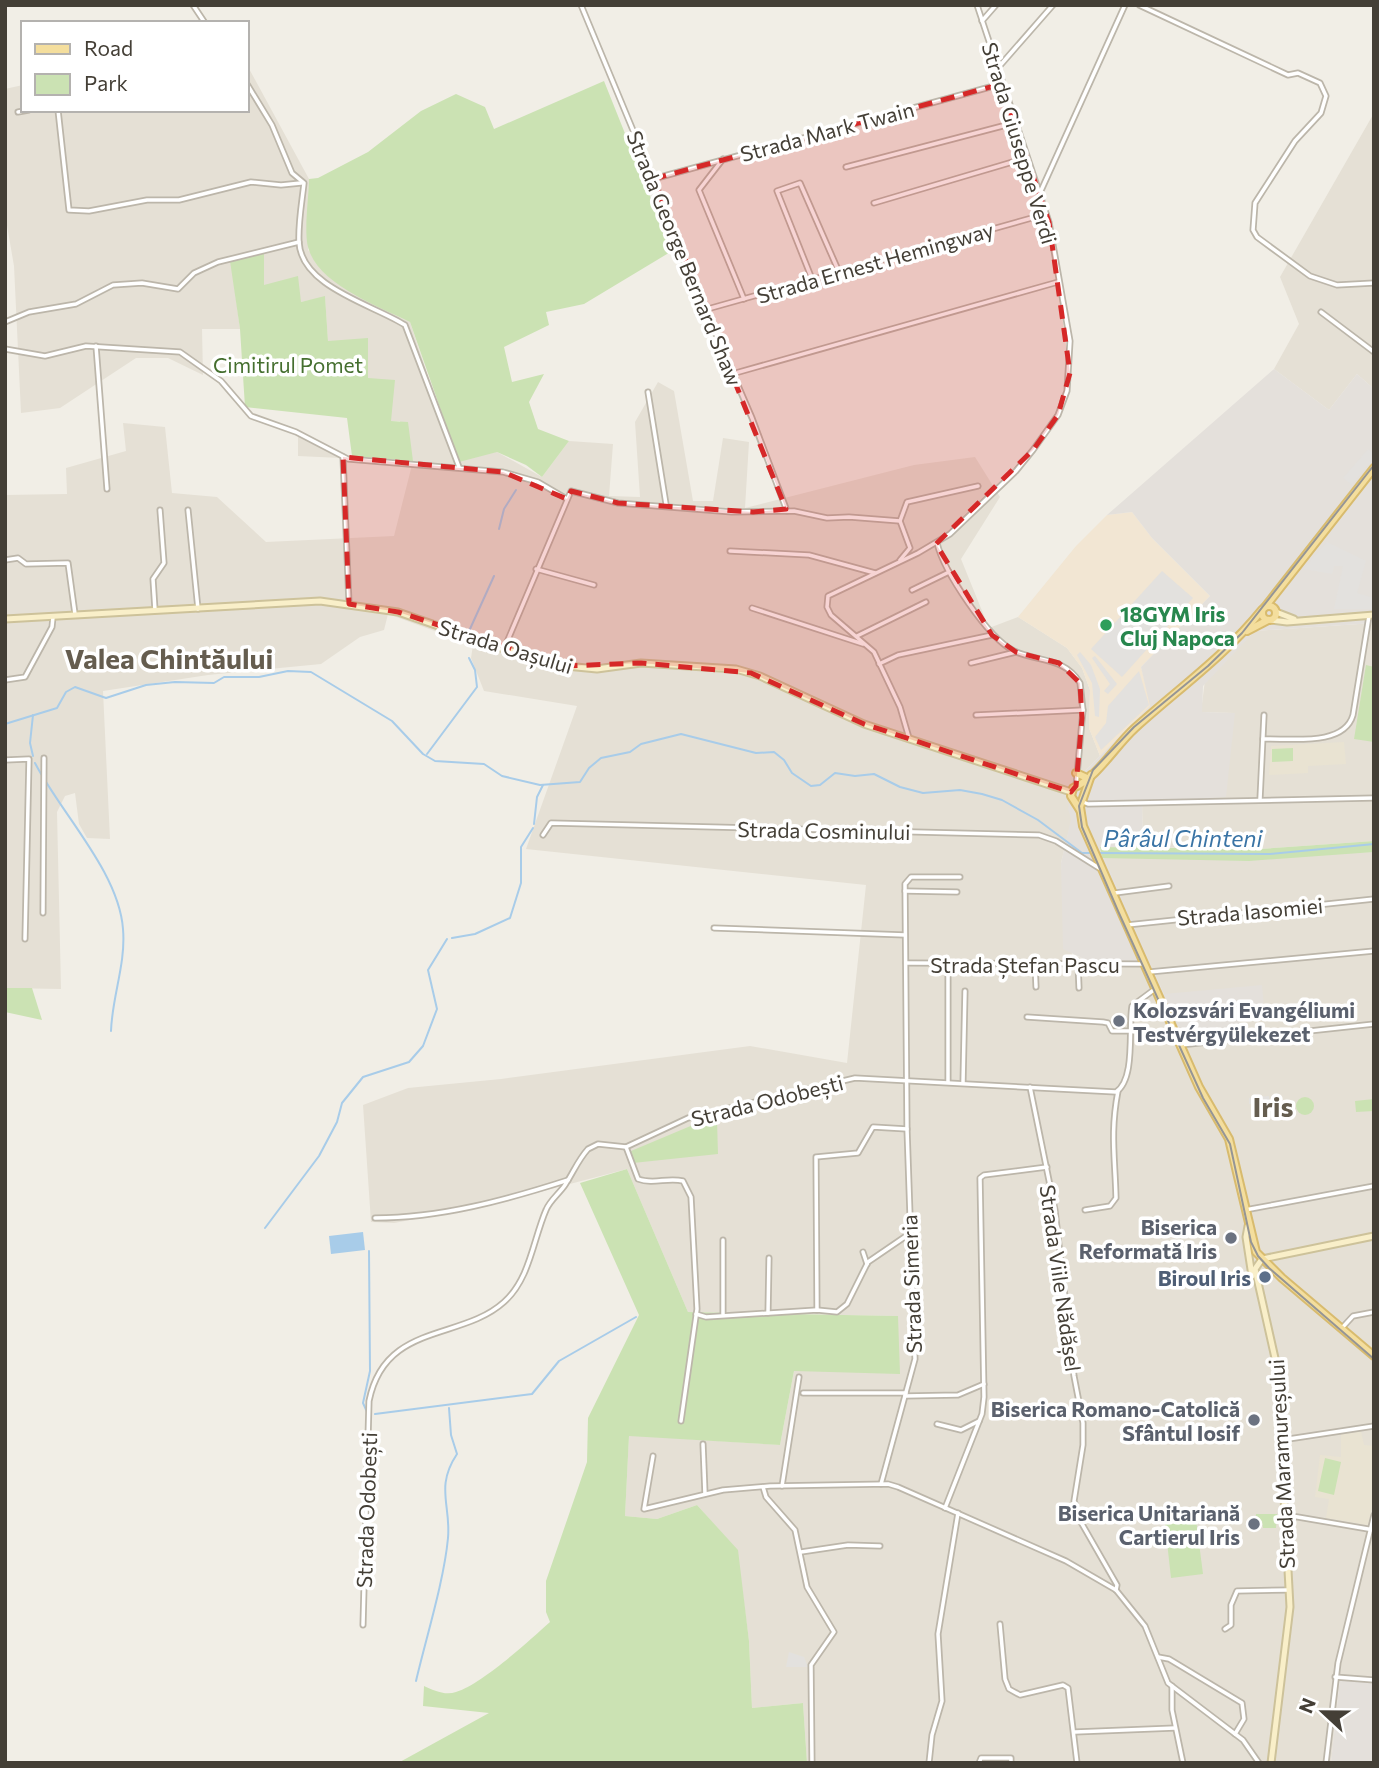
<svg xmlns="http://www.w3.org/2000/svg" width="1379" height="1768" viewBox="0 0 1379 1768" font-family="Commissioner,sans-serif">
  <rect width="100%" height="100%" fill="#f1eee6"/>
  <g fill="#e5e0d5">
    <path d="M247 65 309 179 308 250 361 298 410 322 436 400 497 452 542 477 569 441 613 444 609 496 640 497 635 422 658 382 674 391 693 501H713L723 438 749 442 745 508 914 465 975 457 1000 497 961 559 989 628 1018 617 1067 648 1082 668 1090 690 1089 728 1100 756 1083 773 1061 863 1072 955 1082 958 1087 972 1139 961 1162 996 1183 1042 1234 1035 1164 994 1102 858 1374 852V1682L1340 1678 1331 1763H807L803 1703 752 1708 749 1641 737 1550 697 1505 657 1519 625 1516 629 1435 780 1445 794 1371 898 1316 688 1312 627 1169 490 1205 394 1223 371 1222 363 1105 408 1088 501 1079 750 1046 847 1063 866 885 526 849 577 706 484 691 471 658 473 645 388 614 384 630 360 637 321 664 208 675 103 691 110 839 87 838 79 824 75 793 65 796 57 812 61 989 5 988V495L67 494 66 468 126 451 123 423 165 427 172 493 217 497 266 542 394 536 413 461 400 421H390L368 378 328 341 325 297 301 302 264 285V253L231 261 240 329H202L203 375 168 358H136L60 408 21 413 14 266 5 214V89L23 85V110H247Z"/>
    <path d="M1374 113V389L1357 374 1329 410 1274 369 1299 324 1280 277Z"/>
    <path d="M298 435 341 458 298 456Z"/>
    <path d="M1374 623V841L1261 849 1143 847 1142 803 1234 713 1201 712 1205 680 1255 631Z"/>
  </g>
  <path fill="#f2e6d3" d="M1132 512 1152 538 1210 596 1141 667 1151 706 1100 756 1089 728 1090 690 1082 668 1067 648 1018 617 1076 546 1107 515Z"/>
  <g fill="#e4e0db">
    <path d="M1274 369 1329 410 1357 374 1374 389V623L1255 631 1203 686 1202 712 1235 713 1226 797 1142 803 1143 847H1100L1164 994 1262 985 1264 1008 1240 1017 1241 1031 1234 1035 1183 1042 1162 996 1139 961 1087 972 1082 958 1063 949 1061 863 1071 819 1068 809 1073 788 1083 773 1150 706 1141 667 1210 596 1152 538 1132 512 1107 515Z"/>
    <path d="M1340 1678 1374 1682V1763H1331Z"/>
  </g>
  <g fill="#e9e3d2">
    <path d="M1344 742 1346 764 1308 766V773L1269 775 1271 746Z"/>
    <path d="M1361 1431 1364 1445 1374 1446V1499L1368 1525 1326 1518 1329 1499 1315 1497 1320 1455 1341 1457V1433Z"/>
  </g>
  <g fill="#cbe2b3">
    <path d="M604 81 672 251 584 304 546 312 549 325 504 347 512 382 544 374 529 402 538 429 569 441 542 477 526 465 497 452 459 462 410 322C380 307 320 285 309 250 303 235 309 196 309 179L318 178 368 152 421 111 456 94 485 107 494 129Z"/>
    <path d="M264 253V285L298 276 301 302 325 296 328 341 368 338V378L395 380 391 421 408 422 413 461 352 456 347 418 245 407 240 329 230 261Z"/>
    <path d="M1366 665 1374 667V742L1354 739Z"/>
    <path d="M1293 748V761L1272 762V749Z"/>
    <path d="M1374 841V852L1249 861 1102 858 1100 847 1261 849Z"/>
    <path d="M5 988H32L42 1020 5 1012Z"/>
    <circle cx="1305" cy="1106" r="9"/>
    <path d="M1374 1099V1111L1356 1112 1355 1101Z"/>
    <path d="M712 1117 717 1120 718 1154 633 1163 631 1151Z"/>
    <path d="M627 1169 688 1312 898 1316 900 1374 794 1371 780 1445 629 1436 625 1516 657 1519 697 1505 738 1550 749 1641 752 1708 803 1703 807 1763H398L489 1713 423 1706 424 1686C433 1690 445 1696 456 1692 482 1684 529 1641 550 1622L546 1612V1581L587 1462 588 1418 639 1315 580 1183Z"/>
    <path d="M1325 1458 1341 1462 1334 1495 1318 1491Z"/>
    <path d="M1195 1511 1203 1574 1171 1578 1164 1515Z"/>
    <path d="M1256 1514H1277L1276 1528H1263L1262 1521H1256Z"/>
  </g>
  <g fill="#e3e1de">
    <path d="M1368 449 1374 454V458L1352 485 1343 478Z"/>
    <path d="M1327 542 1366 561 1357 593 1374 598V609H1334L1343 566H1334L1332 574 1303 569Z"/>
    <path d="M1162 571 1193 598 1122 677 1091 649Z"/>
    <path d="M1080 652 1091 665 1100 689 1099 717 1095 716 1092 683 1077 655Z"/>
    <path d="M1095 656 1117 684 1108 694 1104 691 1110 684 1092 658Z"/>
    <path d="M1139 671 1149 705 1101 750 1095 737 1106 723 1108 706Z"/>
    <path d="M1269 1096 1270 1108 1256 1110 1255 1104H1249V1098Z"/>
    <path d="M789 1652 804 1657 808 1667H786Z"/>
  </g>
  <path fill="#a8cce9" d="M363 1232 365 1250 331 1254 329 1236Z"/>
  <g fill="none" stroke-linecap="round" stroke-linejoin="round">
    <g stroke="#a8cce9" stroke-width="2">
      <path d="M499 529 504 509 516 490"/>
      <path d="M470 629 494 576"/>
      <path d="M33 715 30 743 33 756"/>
      <path d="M5 724 57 708 66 692 75 687 106 698 146 685 175 682 214 683 224 677H259L288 671 311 672 392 721 423 754 435 761 484 764 502 776 540 785 580 782 589 768 601 758 630 752 641 744 681 734 756 753 774 752 784 760 792 773 811 786 820 785 835 773 855 776 874 774 900 787 923 793 960 790 982 794 1002 800 1038 820 1082 853H1093"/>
      <path d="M427 754 477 687 475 670 469 658"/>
      <path d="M35 763C60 812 119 872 123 929 126 964 112 997 111 1031"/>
      <path d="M534 824 537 797 543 785"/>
      <path d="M1098 853 1269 854 1374 844"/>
      <path d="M452 938 475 934 510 918 521 883V847L533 828"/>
      <path d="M265 1228 319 1156 337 1122 342 1103 363 1077 409 1062 423 1046 437 1009 428 970 447 939"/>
      <path d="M368 1414 363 1403 370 1371 369 1251"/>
      <path d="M375 1414 532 1394 559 1361 636 1317"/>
      <path d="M416 1681C426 1638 444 1581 448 1538 451 1505 435 1487 457 1454L451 1435 449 1408"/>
    </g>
    <g stroke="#bcb6aa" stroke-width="7">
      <g id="street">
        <path d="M193 5 205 23"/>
        <path d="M581 5 669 217 677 244 752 418 787 511"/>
        <path d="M1139 5 1288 75 1298 73 1320 83 1326 96 1321 113 1295 141 1255 203 1253 230 1257 237 1310 276 1337 285 1374 283"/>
        <path d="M982 21 996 5"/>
        <path d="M997 69 1053 5"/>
        <path d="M247 84 272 125 292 173 304 183C302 202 298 223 299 242 301 287 374 305 405 325L459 467"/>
        <path d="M58 110 69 210 89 211 147 200H179L251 182 281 185 301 183"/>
        <path d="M18 112 29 110"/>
        <path d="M723 159 699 190 744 299"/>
        <path d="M846 167 1014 123"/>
        <path d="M653 179 1001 84"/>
        <path d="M1039 195 1125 5"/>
        <path d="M874 203 1026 158"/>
        <path d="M812 279 777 191 800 183 839 272"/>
        <path d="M704 310 1046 214"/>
        <path d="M1321 312 1374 352"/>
        <path d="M5 322 29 312 76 304 113 285 142 283 178 289 194 273 218 262 299 242"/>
        <path d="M96 346 107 489"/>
        <path d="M5 349 45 356 86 346 180 352 221 381 251 416 296 432 348 459 503 472 538 482 567 499"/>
        <path d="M732 374 1058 282"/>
        <path d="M648 392 666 504"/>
        <path d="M343 457 349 604"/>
        <path d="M188 510 198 609"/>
        <path d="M937 543C944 572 988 638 1014 651 1038 662 1065 657 1080 683L1083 710 1076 786"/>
        <path d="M730 551 809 555 875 573"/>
        <path d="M5 560 18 558 26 564 68 563 75 614"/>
        <path d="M900 560 910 548 900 521 907 502 978 486"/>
        <path d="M536 569 594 585"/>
        <path d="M912 590 949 572"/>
        <path d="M752 608 863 644"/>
        <path d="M155 610 153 579 164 563 160 510"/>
        <path d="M857 636 926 602"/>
        <path d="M504 649 571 491 618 503 732 512 794 511 827 518 849 517 900 521"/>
        <path d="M971 663 1016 652"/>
        <path d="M879 664 898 655 992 635"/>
        <path d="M5 680 25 677 52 627 53 617"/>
        <path d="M976 715 1083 710"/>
        <path d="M909 738 900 707 874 652 831 615 827 607 828 596 918 553 950 534 1016 471 1033 450 1058 415 1067 391 1070 341 1049 222 977 5"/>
        <path d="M1263 739C1290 738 1344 747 1353 715L1369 616"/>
        <path d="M5 760 29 759 25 939"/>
        <path d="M1260 799 1264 715"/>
        <path d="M1083 802 1088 804 1374 798"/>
        <path d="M543 835 551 823 1039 835 1056 841 1099 868"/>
        <path d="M905 891 957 892"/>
        <path d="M1115 893 1169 886"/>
        <path d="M43 913 44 758"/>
        <path d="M1127 925 1374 899"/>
        <path d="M714 928 905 935"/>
        <path d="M906 963 1144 964"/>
        <path d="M1035 963 1036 987"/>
        <path d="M1078 964 1079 988"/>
        <path d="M1149 972 1374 951"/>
        <path d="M1027 1017 1103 1022 1108 1023 1112 1031H1130"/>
        <path d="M1181 1045 1374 1024"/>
        <path d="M948 1082V963"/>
        <path d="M963 1083 965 991"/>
        <path d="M1030 1087 1055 1210 1074 1376 1083 1423V1445L1074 1501 1082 1524 1117 1585 1116 1590"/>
        <path d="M626 1147 638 1179C654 1185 667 1177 683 1181L691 1197 697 1309 681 1421"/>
        <path d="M1085 1210 1110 1206 1116 1198C1115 1157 1110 1133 1118 1091"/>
        <path d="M1245 1210 1374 1186"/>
        <path d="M375 1218C440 1218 506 1200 568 1180"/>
        <path d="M863 1252 867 1264"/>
        <path d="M817 1310 816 1157 858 1153 873 1127 907 1129"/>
        <path d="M768 1313 769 1258"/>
        <path d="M696 1314 706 1317 817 1310 837 1312 847 1304 868 1262 909 1234"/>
        <path d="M723 1314V1240"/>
        <path d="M1341 1329 1353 1316 1374 1312"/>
        <path d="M803 1393H906"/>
        <path d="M905 1396 958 1395 984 1384"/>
        <path d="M937 1424 961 1430 979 1421"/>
        <path d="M1282 1440 1374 1426"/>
        <path d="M703 1444 705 1494"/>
        <path d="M653 1456 644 1509 723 1490 770 1486 888 1484 898 1487 1066 1561 1116 1590 1145 1626 1168 1683 1243 1740 1259 1763"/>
        <path d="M881 1484 915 1359 907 1129 905 884 911 877H960"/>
        <path d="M782 1486 799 1377"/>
        <path d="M763 1487 766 1497 795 1530 807 1587 834 1632 811 1665 812 1763"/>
        <path d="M945 1508 982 1414 984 1397 980 1178 984 1175 1047 1167"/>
        <path d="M1286 1515 1374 1530"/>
        <path d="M801 1552 848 1545 880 1546"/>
        <path d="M1000 1624 1005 1679 1009 1689 1020 1695 1063 1685 1068 1688 1077 1763"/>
        <path d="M363 1625 369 1401C385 1322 461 1341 504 1302 530 1279 533 1240 546 1210 550 1200 559 1194 565 1185 573 1173 578 1160 588 1149L598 1144 626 1147 688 1118 855 1078 1116 1092C1136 1079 1128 1028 1132 1006L1155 989"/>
        <path d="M1225 1629 1231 1625V1605L1237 1591 1289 1590"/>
        <path d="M1158 1657 1169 1659 1242 1703 1244 1719 1235 1734"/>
        <path d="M1335 1677 1374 1680"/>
        <path d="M1172 1686V1710L1183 1763"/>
        <path d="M1075 1732 1175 1728"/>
        <path d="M929 1763 932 1735 942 1701 938 1634 958 1513"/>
        <path d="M979 1763 981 1758H1011V1763"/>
        <path d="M1326 1763 1338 1663 1374 1515"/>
      </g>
    </g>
    <g stroke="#cdc29a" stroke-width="9">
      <g id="secondary">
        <path d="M1276 612 1294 619"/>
        <path d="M5 619 320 601 398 612 504 649 566 666 597 669 641 663 736 669 760 676 864 724 1071 792"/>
        <path d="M1271 620 1287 622 1374 615"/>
        <path d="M1248 1226 1246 1237 1252 1276"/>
        <path d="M1271 1763 1290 1607 1277 1367 1255 1269 1262 1259 1374 1236"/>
      </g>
    </g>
    <g stroke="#d8bb6e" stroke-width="10">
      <g id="primary">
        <circle cx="1269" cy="613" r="7"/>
        <path d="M1265 607 1374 468"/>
        <path d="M1247 631 1268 620"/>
        <path d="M1076 773 1087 778"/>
        <path d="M1091 775 1080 807 1083 826 1199 1087 1229 1139 1256 1252 1282 1278 1374 1356"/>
        <path d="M1080 810 1071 796 1073 788C1097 778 1115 746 1135 728 1178 689 1225 656 1262 610"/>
      </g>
    </g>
    <use href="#street" stroke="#fff" stroke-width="3.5"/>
    <use href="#secondary" stroke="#f9efc9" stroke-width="5"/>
    <use href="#primary" stroke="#f4de9d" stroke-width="6"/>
    <path stroke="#959595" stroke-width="2" d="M1374 465 1242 633 1208 666 1134 727 1093 770 1079 806 1082 827 1118 911 1203 1098 1230 1144 1251 1242 1258 1256 1269 1268 1374 1359"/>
  </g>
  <path fill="#d62828" fill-opacity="0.2" stroke="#d62828" stroke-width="5" stroke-dasharray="14 9" stroke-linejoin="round" d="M1001 84 1049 222 1070 373 1058 415 1033 450 936 544 992 635 1016 652 1059 663 1080 683 1082 718 1076 786 1071 792 864 724 751 673 641 663 566 666 398 612 349 604 343 457 503 472 567 499 571 491 618 503 753 512 786 509 653 179Z"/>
  <circle fill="#2e9e5b" stroke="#fff" stroke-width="2.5" cx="1106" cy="625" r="7"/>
  <g fill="#6b7280" stroke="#fff" stroke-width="2.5">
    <circle cx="1119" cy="1021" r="7"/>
    <circle cx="1231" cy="1238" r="7"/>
    <circle cx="1254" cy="1420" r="7"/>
    <circle cx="1254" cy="1524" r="7"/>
  </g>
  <circle fill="#5c6f8a" stroke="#fff" stroke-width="2.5" cx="1265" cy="1277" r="7"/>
  <g text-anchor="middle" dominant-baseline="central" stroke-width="7" stroke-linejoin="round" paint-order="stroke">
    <g font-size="21" fill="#443f36" stroke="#fff">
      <text transform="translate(827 131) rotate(-15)">Strada Mark Twain</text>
      <text transform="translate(1020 143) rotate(73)">Strada Giuseppe Verdi</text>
      <text transform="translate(685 258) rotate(68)">Strada George Bernard Shaw</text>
      <text transform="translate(875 262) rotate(-16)">Strada Ernest Hemingway</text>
      <text transform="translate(506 646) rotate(17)">Strada Oașului</text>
      <text transform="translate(824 830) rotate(1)">Strada Cosminului</text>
      <text transform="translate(1250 911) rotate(-5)">Strada Iasomiei</text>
      <text x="1025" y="964">Strada Ștefan Pascu</text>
      <text transform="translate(767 1100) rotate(-14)">Strada Odobești</text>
      <text transform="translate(1061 1278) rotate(82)">Strada Viile Nădășel</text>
      <text transform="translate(911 1284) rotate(-92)">Strada Simeria</text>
      <text transform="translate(1281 1464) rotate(-93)">Strada Maramureșului</text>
      <text transform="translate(366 1510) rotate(-88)">Strada Odobești</text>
    </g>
    <g font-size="21" fill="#456f2f" stroke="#fff">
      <text x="288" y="364">Cimitirul Pomet</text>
    </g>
    <g font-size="21" font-weight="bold" fill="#27864d" stroke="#fff" text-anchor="start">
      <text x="1120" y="613">18GYM Iris<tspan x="1120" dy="24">Cluj Napoca</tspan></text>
    </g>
    <g font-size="21" font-weight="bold" fill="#5b616d" stroke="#fff" text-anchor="end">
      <text x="1133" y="1009" text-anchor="start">Kolozsvári Evangéliumi<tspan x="1133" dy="24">Testvérgyülekezet</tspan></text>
      <text x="1217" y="1226">Biserica<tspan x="1217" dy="24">Reformată Iris</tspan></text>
      <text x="1240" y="1408">Biserica Romano-Catolică<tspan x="1240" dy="24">Sfântul Iosif</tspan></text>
      <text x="1240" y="1512">Biserica Unitariană<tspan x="1240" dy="24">Cartierul Iris</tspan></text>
    </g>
    <g font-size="21" font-weight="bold" fill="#4e5e75" stroke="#fff" text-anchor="end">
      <text x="1251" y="1277">Biroul Iris</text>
    </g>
    <g font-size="23" font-style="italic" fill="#3a74a5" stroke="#fff">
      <text x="1183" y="838">Pârâul Chinteni</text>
    </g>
    <g font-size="28" font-weight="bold" fill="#655d4f" stroke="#fff">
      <text x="169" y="658">Valea Chintăului</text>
      <text x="1273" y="1106">Iris</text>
    </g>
  </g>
  <rect width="1379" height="1768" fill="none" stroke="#443f36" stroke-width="14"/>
  <rect x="21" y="21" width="228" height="91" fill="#ffffff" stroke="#b4b2af" stroke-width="2"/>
  <rect x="35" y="44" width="35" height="10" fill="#f4de9d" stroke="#b4b2af" stroke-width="2"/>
  <text x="84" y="56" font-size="21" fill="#443f36">Road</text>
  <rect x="35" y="74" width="35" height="21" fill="#cbe2b3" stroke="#b4b2af" stroke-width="2"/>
  <text x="84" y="91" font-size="21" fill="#443f36">Park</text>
  <g transform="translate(1323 1712) rotate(292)" stroke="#ffffff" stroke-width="5" paint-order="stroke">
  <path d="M0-5L12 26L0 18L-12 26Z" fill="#443f36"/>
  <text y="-10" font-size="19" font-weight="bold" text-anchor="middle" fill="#443f36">N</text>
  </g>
</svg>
